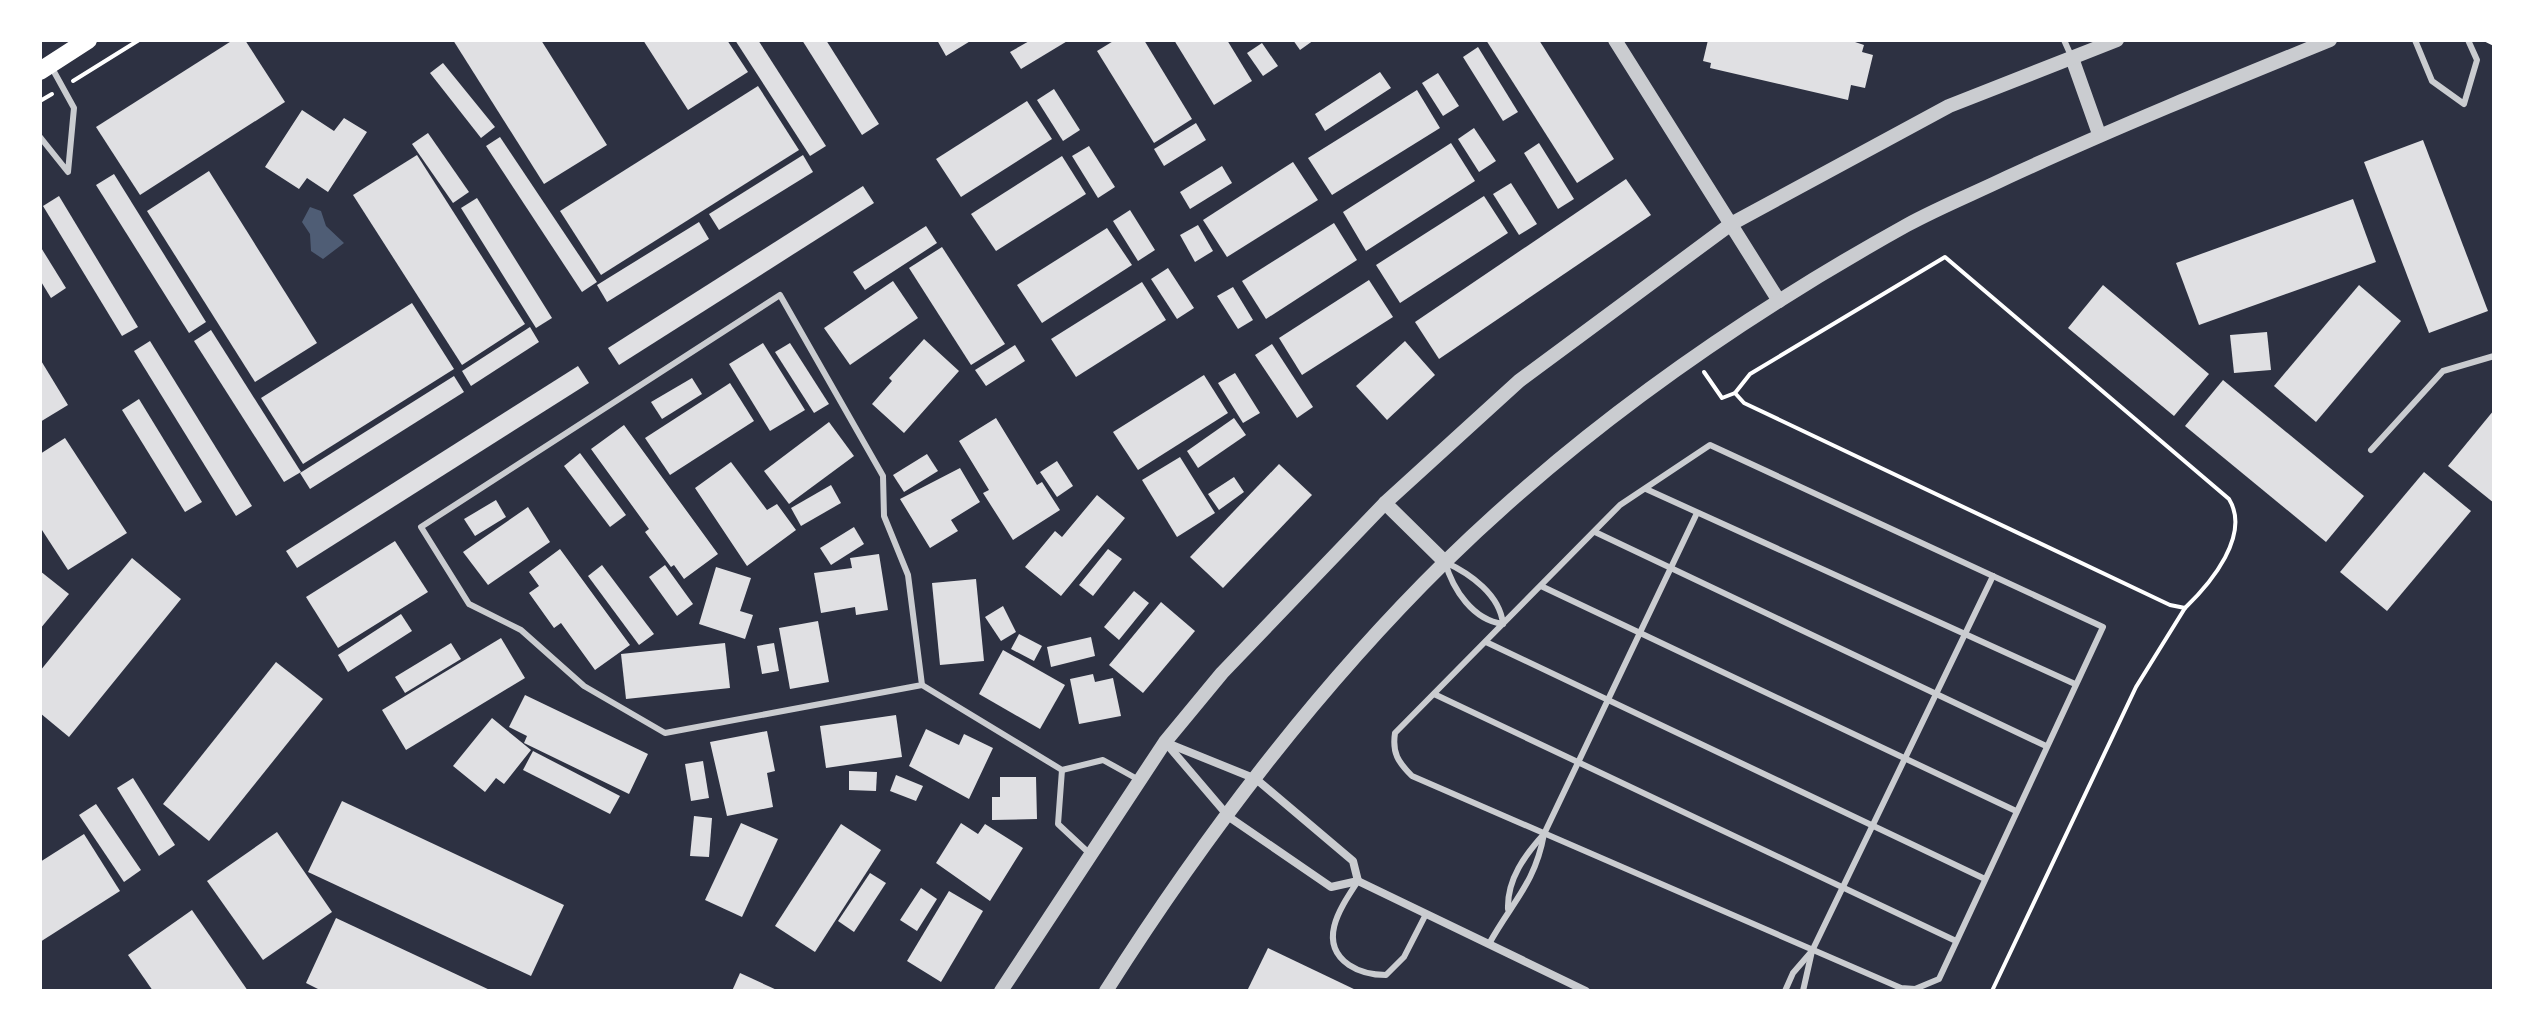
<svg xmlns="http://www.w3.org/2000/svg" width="2534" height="1031" viewBox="0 0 2534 1031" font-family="Montserrat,sans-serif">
  <rect width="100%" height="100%" fill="#2d3142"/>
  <path fill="#4f5d75" d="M310 207 321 211 326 226 344 243 323 259 311 251 310 234 302 222Z"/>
  <g fill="#e0e0e3">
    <path d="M233 40H245L285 102 140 195 96 127Z"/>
    <path d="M453 40H541L607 145 544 184Z"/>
    <path d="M643 40H727L748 72 688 110Z"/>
    <path d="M735 40H758L826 146 810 156Z"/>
    <path d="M802 40H826L879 124 862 135Z"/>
    <path d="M937 40H972L946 56Z"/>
    <path d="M1031 40H1069L1021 69 1010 52Z"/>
    <path d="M1115 40H1144L1192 119 1154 143 1097 51Z"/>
    <path d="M1174 40H1227L1252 81 1214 105Z"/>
    <path d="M1293 40H1314L1300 50Z"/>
    <path d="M1486 40H1539L1614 159 1577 183Z"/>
    <path d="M1708 40H1849L1864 45 1862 52 1873 55 1865 88 1851 85 1848 100 1710 68 1711 63 1703 61Z"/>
    <path d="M1262 43 1278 66 1263 76 1247 53Z"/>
    <path d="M1478 47 1518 112 1503 121 1463 57Z"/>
    <path d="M443 63 495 127 481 138 430 73Z"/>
    <path d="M1380 72 1391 88 1325 131 1315 114Z"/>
    <path d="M1438 73 1459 106 1443 116 1422 83Z"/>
    <path d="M758 86 799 150 601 275 560 211Z"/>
    <path d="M1054 89 1080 130 1063 141 1037 100Z"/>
    <path d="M1417 90 1440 128 1332 195 1308 158Z"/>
    <path d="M1027 101 1052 139 961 197 936 159Z"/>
    <path d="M302 110 334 131 344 118 367 132 328 192 307 178 299 189 265 167Z"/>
    <path d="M1196 123 1206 140 1164 166 1154 149Z"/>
    <path d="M1474 128 1496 161 1479 172 1458 139Z"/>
    <path d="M428 133 469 192 453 203 412 144Z"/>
    <path d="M500 137 597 282 582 292 486 146Z"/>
    <path d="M2423 140 2488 311 2429 333 2364 162Z"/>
    <path d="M1451 143 1475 181 1366 251 1343 212Z"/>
    <path d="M1539 143 1574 199 1558 209 1524 153Z"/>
    <path d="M1089 146 1115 187 1098 198 1072 156Z"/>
    <path d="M417 155 525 324 462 365 353 195Z"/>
    <path d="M803 155 813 172 719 230 709 214Z"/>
    <path d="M1062 156 1086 194 996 251 971 214Z"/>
    <path d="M1293 162 1318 200 1227 257 1203 220Z"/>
    <path d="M1222 166 1232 183 1190 209 1180 192Z"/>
    <path d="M209 171 317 343 255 382 147 211Z"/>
    <path d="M114 174 206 322 189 333 96 185Z"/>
    <path d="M1626 179 1651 215 1439 359 1415 322Z"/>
    <path d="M1511 183 1537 224 1519 235 1493 194Z"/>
    <path d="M863 186 874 203 619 365 608 348Z"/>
    <path d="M59 196 138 327 122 336 43 206Z"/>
    <path d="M1484 196 1508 233 1400 303 1376 265Z"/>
    <path d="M477 198 552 318 536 328 461 208Z"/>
    <path d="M2353 199 2376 262 2199 325 2176 263Z"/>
    <path d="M1130 210 1155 250 1138 261 1113 221Z"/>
    <path d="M699 222 709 239 607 302 597 285Z"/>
    <path d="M1334 223 1357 260 1266 319 1242 281Z"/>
    <path d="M1198 225 1213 251 1195 262 1180 235Z"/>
    <path d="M926 226 937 243 865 290 853 272Z"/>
    <path d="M1107 228 1132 265 1042 323 1017 285Z"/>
    <path d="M40 246 66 288 51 298 40 280Z"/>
    <path d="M942 247 1005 344 971 365 909 268Z"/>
    <path d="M1168 268 1194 308 1177 319 1151 279Z"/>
    <path d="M1369 280 1393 317 1302 375 1279 338Z"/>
    <path d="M893 281 918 318 850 365 824 328Z"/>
    <path d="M1142 282 1166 320 1076 377 1051 339Z"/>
    <path d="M2103 285 2209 374 2174 416 2068 328Z"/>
    <path d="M2359 285 2401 321 2316 422 2274 386Z"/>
    <path d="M1233 287 1253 320 1238 329 1217 296Z"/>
    <path d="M412 303 454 369 303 464 261 398Z"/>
    <path d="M530 327 539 342 471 386 462 371Z"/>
    <path d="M211 330 301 472 284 482 194 341Z"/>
    <path d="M2267 332 2271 370 2234 373 2230 335Z"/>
    <path d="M924 339 959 371 904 433 872 404 892 381 889 378Z"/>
    <path d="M150 341 252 506 236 516 134 351Z"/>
    <path d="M1405 341 1435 375 1387 420 1356 386Z"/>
    <path d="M763 343 805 410 770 431 729 364Z"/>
    <path d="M790 343 829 404 814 413 775 352Z"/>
    <path d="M1272 344 1313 407 1297 418 1255 355Z"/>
    <path d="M1015 345 1025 361 986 386 975 370Z"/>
    <path d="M40 359 68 405 40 422Z"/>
    <path d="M578 366 589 383 297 568 286 551Z"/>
    <path d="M1235 373 1260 413 1243 423 1218 383Z"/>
    <path d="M1204 375 1228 413 1138 470 1113 432Z"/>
    <path d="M454 376 464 392 310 489 300 473Z"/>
    <path d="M692 378 702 394 662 419 651 402Z"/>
    <path d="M2223 380 2364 496 2326 542 2185 426Z"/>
    <path d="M730 383 754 421 670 475 645 438Z"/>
    <path d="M139 399 202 502 185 512 122 410Z"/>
    <path d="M2494 410V503L2448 466Z"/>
    <path d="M996 418 1037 485 1042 482 1060 510 1013 540 983 493 989 490 959 441Z"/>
    <path d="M1234 418 1246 435 1198 468 1187 451Z"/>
    <path d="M829 422 854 456 789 504 764 471Z"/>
    <path d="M624 425 718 554 684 579 674 565 671 567 645 532 649 529 591 449Z"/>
    <path d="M65 438 127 533 68 570 40 527V454Z"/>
    <path d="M580 453 626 515 610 527 564 466Z"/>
    <path d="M927 454 938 471 904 492 893 475Z"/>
    <path d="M1180 457 1215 513 1177 537 1142 480Z"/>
    <path d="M1057 461 1073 486 1057 497 1040 472Z"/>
    <path d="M731 462 767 510 777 504 796 530 747 566 695 488Z"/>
    <path d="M1279 464 1312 495 1223 588 1190 557Z"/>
    <path d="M960 468 980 502 951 520 958 531 930 548 900 499Z"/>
    <path d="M2424 472 2471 511 2387 611 2340 572Z"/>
    <path d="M1234 477 1244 492 1219 510 1208 494Z"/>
    <path d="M831 485 841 503 801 526 791 508Z"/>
    <path d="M1097 495 1125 518 1061 596 1025 567 1055 531 1062 537Z"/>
    <path d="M496 500 506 517 475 536 464 519Z"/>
    <path d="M528 507 550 542 488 585 463 552Z"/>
    <path d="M854 527 864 544 831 565 820 548Z"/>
    <path d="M395 541 428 592 338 648 306 597Z"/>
    <path d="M560 549 630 645 595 670 561 623 554 628 529 593 539 586 529 572Z"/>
    <path d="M1108 549 1122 559 1093 596 1079 585Z"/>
    <path d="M879 554 888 610 856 615 855 607 821 613 814 573 852 568 850 558Z"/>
    <path d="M132 558 181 599 69 737 40 713V671Z"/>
    <path d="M602 565 654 634 639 645 588 576Z"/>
    <path d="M665 565 693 604 677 616 649 577Z"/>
    <path d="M716 567 751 578 740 611 753 615 745 639 699 624Z"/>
    <path d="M40 571 69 594 40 629Z"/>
    <path d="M976 579 984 661 940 665 932 583Z"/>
    <path d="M1134 591 1149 603 1119 640 1104 627Z"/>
    <path d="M1161 602 1195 631 1143 693 1109 665Z"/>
    <path d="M1003 606 1016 632 1001 641 985 617Z"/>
    <path d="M401 614 412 631 348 672 338 655Z"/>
    <path d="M818 621 829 682 790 689 779 628Z"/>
    <path d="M1019 634 1042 646 1034 661 1011 649Z"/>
    <path d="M1091 637 1095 656 1051 667 1047 647Z"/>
    <path d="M501 638 525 678 406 750 382 710Z"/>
    <path d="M451 643 461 659 405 693 395 677Z"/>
    <path d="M725 643 730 688 626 699 621 654Z"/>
    <path d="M774 643 779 671 762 674 757 646Z"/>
    <path d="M1003 650 1065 685 1040 729 979 694Z"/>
    <path d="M276 662 323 699 209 841 163 804Z"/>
    <path d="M1093 674 1095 682 1113 678 1121 716 1079 724 1070 679Z"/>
    <path d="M525 695 648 754 629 794 524 743 527 736 509 727Z"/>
    <path d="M896 715 902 757 826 768 820 726Z"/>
    <path d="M492 718 531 750 504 784 496 778 485 792 453 766Z"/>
    <path d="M926 729 959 745 964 734 993 748 969 799 909 766Z"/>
    <path d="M767 731 775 771 767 773 773 807 727 816 710 742Z"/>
    <path d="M533 751 620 796 610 814 523 770Z"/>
    <path d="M703 761 709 798 691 801 685 764Z"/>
    <path d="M849 771 877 772 876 791 849 790Z"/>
    <path d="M896 775 923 786 916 801 890 791Z"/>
    <path d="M1000 777H1036L1037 819 992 820V797H1000Z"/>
    <path d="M133 778 175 845 159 856 117 788Z"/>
    <path d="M342 801 564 905 531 976 308 872Z"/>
    <path d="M96 804 141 870 124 882 79 815Z"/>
    <path d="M694 816 712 818 709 857 690 856Z"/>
    <path d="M741 823 778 839 742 917 705 900Z"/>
    <path d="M961 823 978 834 985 824 1023 848 990 901 936 863Z"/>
    <path d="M841 824 881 850 815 952 775 926Z"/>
    <path d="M277 832 332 912 263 960 207 881Z"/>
    <path d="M84 834 120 891 40 942V862Z"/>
    <path d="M870 873 886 883 854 932 838 921Z"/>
    <path d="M921 888 937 899 917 931 900 920Z"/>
    <path d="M949 891 983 911 941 982 907 961Z"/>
    <path d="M192 910 248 991H153L128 955Z"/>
    <path d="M336 918 492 991H322L306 983Z"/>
    <path d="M1268 948 1358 991H1247Z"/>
    <path d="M740 973 779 991H732Z"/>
  </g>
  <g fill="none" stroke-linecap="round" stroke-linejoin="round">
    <g stroke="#fff" stroke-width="4">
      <path d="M2486 40 2494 44"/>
      <path d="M73 81 139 40"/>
      <path d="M40 101 52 94"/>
      <path d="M1945 257 2229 499C2251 535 2211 583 2185 608L2170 605 1744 403 1735 393 1750 374Z"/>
      <path d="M1704 372 1722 398 1735 393"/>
      <path d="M1992 991 2136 687 2185 608"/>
    </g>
    <g stroke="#caccd0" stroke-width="6">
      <path d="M2064 40 2072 58"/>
      <path d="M2415 40 2432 81 2464 104 2477 60 2468 40"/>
      <path d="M40 137 68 172 74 108 52 68"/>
      <path d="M780 295 883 476 884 516 908 575 922 685 665 733 584 686 521 630 469 604 421 527Z"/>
      <path d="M1710 445 2103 627 1939 979 1915 989 1901 988 1412 776C1398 762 1392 753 1395 733L1620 505Z"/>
      <path d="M2371 450 2443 371 2494 356"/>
      <path d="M1646 489 2075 684"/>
      <path d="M1595 532 2046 746"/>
      <path d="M1445 562C1471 574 1500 595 1503 624 1473 620 1453 590 1445 562Z"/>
      <path d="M1541 586 2016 811"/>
      <path d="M1486 642 1985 879"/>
      <path d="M922 685 1062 770 1103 760 1139 780"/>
      <path d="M1434 694 1956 941"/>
      <path d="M1062 770 1058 824 1089 853"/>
      <path d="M1358 881C1341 907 1316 942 1349 965 1361 973 1372 975 1386 975L1404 957 1426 914"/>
      <path d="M1508 909C1507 879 1525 855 1544 834"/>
      <path d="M1489 944C1512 902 1535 884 1544 834L1697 513"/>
      <path d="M1785 991 1793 973 1812 951 1993 576"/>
      <path d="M1803 991 1812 951"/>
    </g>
    <g stroke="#caccd0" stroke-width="8">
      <path d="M1165 742 1229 817 1331 887 1358 881 1586 991"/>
      <path d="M1167 743 1256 779 1353 861 1358 881"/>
    </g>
    <g stroke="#caccd0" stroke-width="14">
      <path d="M1615 40 1779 301"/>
      <path d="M2072 58 2099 134"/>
      <path d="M1385 503 1445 562"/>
      <path d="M1001 991 1165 742 1222 673 1385 503 1519 381 1731 224 1949 106 2117 40"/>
      <path d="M1106 991C1203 838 1317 688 1446 561 1582 428 1741 317 1907 225 1940 207 1975 193 2008 177 2114 128 2222 84 2330 40"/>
    </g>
    <path stroke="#fff" stroke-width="18" d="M40 71 88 40"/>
  </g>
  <rect width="2534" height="1031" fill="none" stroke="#ffffff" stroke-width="84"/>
</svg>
